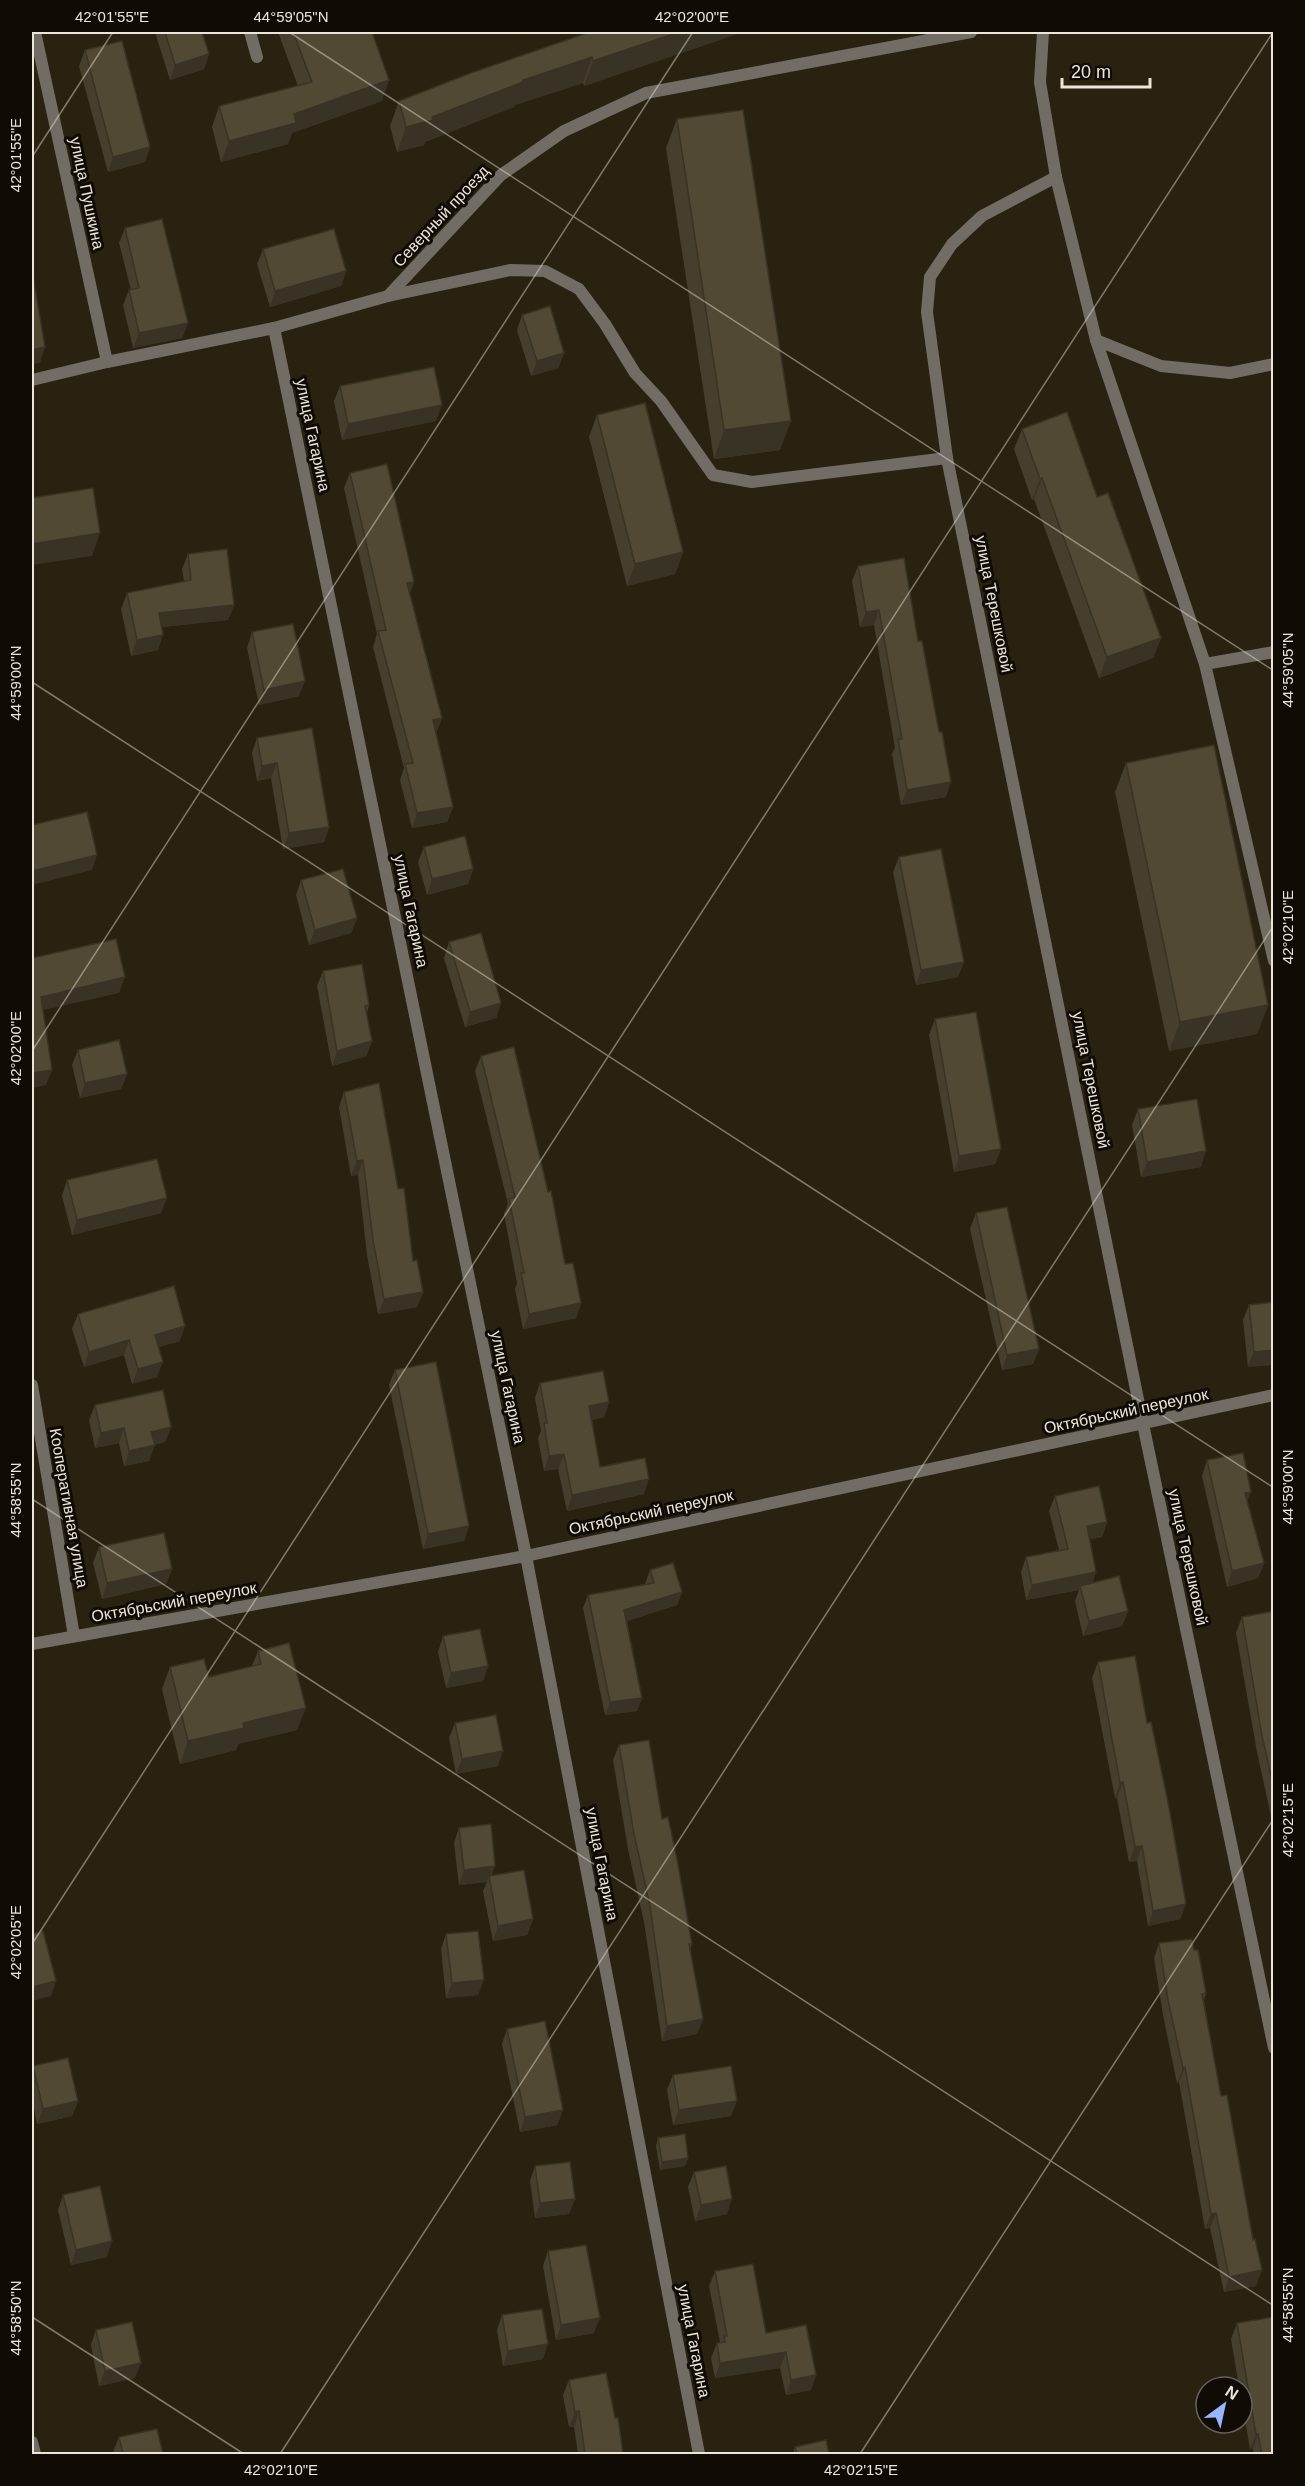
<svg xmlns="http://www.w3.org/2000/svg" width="1305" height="2486" viewBox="0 0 1305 2486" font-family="Helvetica,sans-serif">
  <rect width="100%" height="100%" fill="#2a2210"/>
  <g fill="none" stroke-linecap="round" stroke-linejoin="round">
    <g stroke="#716d64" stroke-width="12">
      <path d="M250 32 257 57"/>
      <path d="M388 296 510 270 545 271 579 289 605 324 635 373 661 401 713 475 752 482 947 458"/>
      <path d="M1205 664 1274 652"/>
    </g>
    <g stroke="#716d64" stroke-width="12">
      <path d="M35 32 107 362"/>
      <path d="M1043 32 1040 82 1056 177 1096 340 1205 664 1274 961"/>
      <path d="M1056 177 982 216 952 244 930 277 927 312 947 458 1143 1424 1274 2048"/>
      <path d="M274 328 526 1556 699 2454"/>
      <path d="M1096 340 1161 366 1230 373 1274 364"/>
      <path d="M32 380 107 362 274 328 388 296 501 175 564 131 646 93 971 32"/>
      <path d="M32 1385 74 1636"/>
      <path d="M32 1644 526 1556 1274 1395"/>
      <path d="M32 2442 35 2454"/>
    </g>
  </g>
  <g fill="#473f2e">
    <path d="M155 32H202L209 54 204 69 170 80Z"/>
    <path d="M278 32H372L382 101 292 133 288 144 221 162 212 127 219 106 298 86Z"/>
    <path d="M583 32H743L584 86 583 83 515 105 514 107 425 142 424 145 397 152 390 126 399 101 581 35Z"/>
    <path d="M85 50 150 147 145 162 108 172 79 66Z"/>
    <path d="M677 119 780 450 714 459 666 148Z"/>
    <path d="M125 228 188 323 182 338 133 348 123 305 129 290H131L119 243Z"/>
    <path d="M263 249 346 271 341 286 270 307 257 264Z"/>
    <path d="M522 315 564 353 558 368 531 376 517 330Z"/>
    <path d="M340 386 436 421 342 440 334 401Z"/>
    <path d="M597 415 683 552 675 574 627 586 589 437Z"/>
    <path d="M1022 429 1161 638 1153 658 1099 678 1034 499 1032 500 1014 449Z"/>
    <path d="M350 473 410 594 442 718 436 733 453 807 447 822 412 828 400 780 404 768 373 647 377 634 344 488Z"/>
    <path d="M188 554 234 605 228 620 162 627 158 650 131 656 121 609 127 593 184 581 182 569Z"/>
    <path d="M858 566 918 641 946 797 901 805 892 754 895 748 874 625 860 627 852 581Z"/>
    <path d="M252 632 299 696 259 705 247 648Z"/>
    <path d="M257 738 329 827 324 842 283 849 271 778 257 781 252 753Z"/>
    <path d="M1126 763 1268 1005 1257 1034 1169 1051 1115 792Z"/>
    <path d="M424 847 473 869 468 884 427 895 418 862Z"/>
    <path d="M899 857 958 977 916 985 893 872Z"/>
    <path d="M301 880 357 918 351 933 309 945 296 895Z"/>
    <path d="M449 942 501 1003 496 1018 465 1027 444 958Z"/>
    <path d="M323 971 369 1005 367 1013 372 1041 366 1056 332 1066 317 986Z"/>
    <path d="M935 1019 1001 1149 995 1164 954 1172 929 1035Z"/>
    <path d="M78 1050 127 1074 121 1089 80 1098 72 1065Z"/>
    <path d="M481 1056 581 1303 576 1318 523 1329 515 1289 517 1283 504 1214 508 1204 475 1071Z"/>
    <path d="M344 1092 398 1189 413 1261 423 1292 417 1307 378 1314 367 1255 358 1175 351 1176 339 1107Z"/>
    <path d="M1138 1109 1201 1167 1141 1177 1132 1125Z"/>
    <path d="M67 1180 161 1213 72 1235 62 1196Z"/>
    <path d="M976 1213 1039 1349 1033 1364 1002 1370 970 1229Z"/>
    <path d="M1274 1302 1248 1367 1243 1320 1249 1305Z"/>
    <path d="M78 1314 180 1341 158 1347 157 1377 132 1384 124 1355 84 1367 72 1329Z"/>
    <path d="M395 1370 469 1526 464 1541 423 1549 389 1385Z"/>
    <path d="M540 1383 609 1402 604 1417 592 1420 600 1467 644 1494 567 1511 558 1469 544 1471 538 1438 541 1431 535 1398Z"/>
    <path d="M95 1405 171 1427 165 1442 154 1445 149 1461 124 1466 119 1443 95 1448 89 1420Z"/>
    <path d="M1207 1460 1264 1563 1258 1578 1227 1587 1202 1476Z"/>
    <path d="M1055 1496 1107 1522 1102 1537 1090 1539 1096 1572 1092 1583 1128 1611 1122 1626 1083 1636 1075 1601 1079 1590 1026 1600 1021 1572 1026 1557 1059 1550 1049 1511Z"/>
    <path d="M99 1547 172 1569 166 1584 102 1599 93 1563Z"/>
    <path d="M650 1570 682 1592 677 1605 627 1621 642 1698 637 1711 605 1715 583 1608 588 1595 645 1584Z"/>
    <path d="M1274 1611V1830L1257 1752 1236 1633 1242 1617Z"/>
    <path d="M443 1636 488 1666 483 1681 446 1688 438 1652Z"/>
    <path d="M258 1651 297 1730 238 1744 236 1750 180 1764 162 1689 170 1667 209 1677 252 1666Z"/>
    <path d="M1098 1662 1147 1723 1186 1904 1180 1919 1148 1926 1137 1861 1129 1862 1117 1798H1115L1092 1678Z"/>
    <path d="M455 1723 498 1766 456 1774 449 1738Z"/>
    <path d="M619 1745 662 1819 692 1944 690 1950 703 2019 697 2034 662 2041 644 1922 628 1849 613 1760Z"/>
    <path d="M459 1828 492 1876 533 1919 527 1935 493 1941 483 1891 487 1882 459 1885 454 1843Z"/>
    <path d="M446 1934 478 1995 446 1998 441 1949Z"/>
    <path d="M1159 1943 1194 1950 1206 1993 1204 2000 1221 2096 1256 2286 1224 2292 1210 2228 1205 2229 1179 2082 1177 2083 1163 2015 1154 1958Z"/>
    <path d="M507 2029 563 2110 557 2125 520 2132 502 2044Z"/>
    <path d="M33 2066 78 2101 72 2116 37 2124 32 2098V2071Z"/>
    <path d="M673 2075 731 2116 673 2125 667 2090Z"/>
    <path d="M658 2138 688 2158 685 2166 660 2170 656 2146Z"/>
    <path d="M535 2166 575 2199 569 2214 535 2218 530 2181Z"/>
    <path d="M694 2172 727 2214 695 2221 688 2187Z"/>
    <path d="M63 2195 107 2257 71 2265 58 2210Z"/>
    <path d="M548 2251 594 2333 556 2340 543 2266Z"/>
    <path d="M715 2271 766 2333 816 2375 811 2390 786 2395 780 2368 715 2378 711 2358 717 2343 720 2342 709 2286Z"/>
    <path d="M502 2315 543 2359 503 2366 497 2330Z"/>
    <path d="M1237 2323 1274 2454H1254L1253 2449H1250L1242 2402V2387H1239L1231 2339Z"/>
    <path d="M96 2330 135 2378 99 2386 91 2345Z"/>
    <path d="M569 2380 623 2454H578L574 2427H569L563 2395Z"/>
    <path d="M119 2437 163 2454H114L113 2452Z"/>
    <path d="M795 2447 829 2454H793Z"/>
  </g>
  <g fill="#393325">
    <path d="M679 32H743L584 86 593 61Z"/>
    <path d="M209 54 204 69 170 80 175 65Z"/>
    <path d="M592 57 583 83 515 105 514 107 425 142 424 145 397 152 406 127 523 80Z"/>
    <path d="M389 80 382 101 292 133 288 144 221 162 229 141 294 114Z"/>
    <path d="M150 147 145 162 108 172 113 157Z"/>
    <path d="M346 271 341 286 270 307 275 291Z"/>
    <path d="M188 323 182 338 133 348 139 333Z"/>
    <path d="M45 347 40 363 32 364V350Z"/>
    <path d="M564 353 558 368 531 376 537 361Z"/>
    <path d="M442 405 436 421 342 440 348 424Z"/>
    <path d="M791 421 780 450 714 459 724 430Z"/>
    <path d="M1042 478 1034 499 1032 500 1040 479Z"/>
    <path d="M100 533 92 556 32 565V544Z"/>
    <path d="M683 552 675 574 627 586 635 564Z"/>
    <path d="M414 582 409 597 407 583Z"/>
    <path d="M234 605 228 620 153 628 159 613Z"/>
    <path d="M879 610 874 625 860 627 866 612Z"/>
    <path d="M163 635 158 650 131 656 137 640Z"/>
    <path d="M1161 638 1153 658 1099 678 1107 657Z"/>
    <path d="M305 681 299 696 259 705 264 690Z"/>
    <path d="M442 718 436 733 433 720Z"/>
    <path d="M277 763 271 778 257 781 262 766Z"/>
    <path d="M951 782 946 797 901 805 907 790Z"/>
    <path d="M453 807 447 822 412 828 417 813Z"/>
    <path d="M329 827 324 842 283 849 289 833Z"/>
    <path d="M97 855 92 870 32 885V871Z"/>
    <path d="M473 869 468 884 427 895 432 879Z"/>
    <path d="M357 918 351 933 309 945 315 930Z"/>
    <path d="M964 962 958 977 916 985 921 970Z"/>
    <path d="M125 977 119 993 35 1012 41 997Z"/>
    <path d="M501 1003 496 1018 465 1027 470 1012Z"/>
    <path d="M1268 1005 1257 1034 1169 1051 1180 1022Z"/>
    <path d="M372 1041 366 1056 332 1066 337 1051Z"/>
    <path d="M52 1070 46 1085 32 1088V1073Z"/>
    <path d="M127 1074 121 1089 80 1098 85 1083Z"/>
    <path d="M1001 1149 995 1164 954 1172 959 1156Z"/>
    <path d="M1206 1151 1201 1167 1141 1177 1147 1162Z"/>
    <path d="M363 1160 358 1175 351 1176 357 1161Z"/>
    <path d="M167 1198 161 1213 72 1235 77 1220Z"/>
    <path d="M423 1292 417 1307 378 1314 384 1299Z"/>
    <path d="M581 1303 576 1318 523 1329 529 1314Z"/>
    <path d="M185 1326 180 1341 149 1350 155 1335Z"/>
    <path d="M129 1340 124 1355 84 1367 89 1352Z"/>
    <path d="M1039 1349 1033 1364 1002 1370 1007 1355Z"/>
    <path d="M1274 1350V1365L1248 1367 1254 1352Z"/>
    <path d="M163 1362 157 1377 132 1384 138 1369Z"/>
    <path d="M609 1402 604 1417 584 1421 589 1406Z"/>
    <path d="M171 1427 165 1442 146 1447 151 1432Z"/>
    <path d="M124 1428 119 1443 95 1448 101 1433Z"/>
    <path d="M155 1445 149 1461 124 1466 129 1451Z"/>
    <path d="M564 1454 558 1469 544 1471 549 1456Z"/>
    <path d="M649 1479 644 1494 567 1511 572 1495Z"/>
    <path d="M1251 1492 1245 1507V1493Z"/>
    <path d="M1107 1522 1102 1537 1082 1541 1087 1526Z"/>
    <path d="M469 1526 464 1541 423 1549 428 1534Z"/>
    <path d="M1264 1563 1258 1578 1227 1587 1232 1571Z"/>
    <path d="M172 1569 166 1584 102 1599 107 1583Z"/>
    <path d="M1096 1572 1091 1588 1080 1586 1079 1590 1026 1600 1032 1585Z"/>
    <path d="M682 1592 677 1605 620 1623 624 1610Z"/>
    <path d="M1128 1611 1122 1626 1083 1636 1089 1621Z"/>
    <path d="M488 1666 483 1681 446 1688 451 1673Z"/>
    <path d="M642 1698 637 1711 605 1715 610 1702Z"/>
    <path d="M306 1708 297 1730 238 1744 236 1750 180 1764 188 1741 243 1723Z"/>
    <path d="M503 1751 498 1766 456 1774 462 1759Z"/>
    <path d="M1123 1782 1117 1798H1115L1120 1783Z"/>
    <path d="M1142 1846 1137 1861 1129 1862 1135 1847Z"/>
    <path d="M495 1866 490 1881 489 1876 487 1882 459 1885 464 1870Z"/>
    <path d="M1186 1904 1180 1919 1148 1926 1153 1911Z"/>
    <path d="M533 1919 527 1935 493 1941 498 1926Z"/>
    <path d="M484 1980 478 1995 446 1998 452 1983Z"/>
    <path d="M56 1981 51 1996 32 2001V1987Z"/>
    <path d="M703 2019 697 2034 662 2041 667 2026Z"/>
    <path d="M1185 2067 1179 2082 1177 2083 1183 2068Z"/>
    <path d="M78 2101 72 2116 37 2124 43 2109Z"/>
    <path d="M737 2101 731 2116 673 2125 679 2110Z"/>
    <path d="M563 2110 557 2125 520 2132 525 2117Z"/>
    <path d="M688 2158 685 2166 660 2170 662 2162Z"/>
    <path d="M575 2199 569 2214 535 2218 540 2203Z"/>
    <path d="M732 2199 727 2214 695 2221 701 2205Z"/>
    <path d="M1216 2213 1210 2228 1205 2229 1211 2214Z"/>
    <path d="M112 2241 107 2257 71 2265 76 2250Z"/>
    <path d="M1262 2270 1256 2286 1224 2292 1229 2277Z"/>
    <path d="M600 2318 594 2333 556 2340 561 2325Z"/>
    <path d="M548 2344 543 2359 503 2366 508 2351Z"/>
    <path d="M786 2352 780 2368 715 2378 720 2363Z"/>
    <path d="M141 2363 135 2378 99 2386 105 2371Z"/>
    <path d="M816 2375 811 2390 786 2395 791 2380Z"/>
    <path d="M579 2411 574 2427H569L575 2412Z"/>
    <path d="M1256 2434H1258L1253 2449H1250Z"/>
  </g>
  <g fill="#524935" stroke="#393325" stroke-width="1.5">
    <path d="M165 32H202L209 54 175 65Z"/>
    <path d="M293 32H372L389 80 294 114 296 123 229 141 219 106 312 82Z"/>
    <path d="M583 32H679L593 61 592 57 523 80V82L432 117 433 120 406 127 399 101 471 73 584 34Z"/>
    <path d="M122 41 150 147 113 157 85 50Z"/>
    <path d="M743 110 791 421 724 430 677 119Z"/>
    <path d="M162 219 188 323 139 333 129 290 139 288 125 228Z"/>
    <path d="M334 229 346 271 275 291 263 249Z"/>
    <path d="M32 270 45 347 32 350Z"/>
    <path d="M550 306 564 353 537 361 522 315Z"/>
    <path d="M434 367 442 405 348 424 340 386Z"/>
    <path d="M645 403 683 552 635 564 597 415Z"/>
    <path d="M1067 412 1097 497 1108 493 1161 638 1107 657 1042 478 1040 479 1022 429Z"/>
    <path d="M387 464 414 582 407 583 442 718 433 720 453 807 417 813 405 764 413 763 378 631 386 630 350 473Z"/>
    <path d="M93 488 100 533 32 544V498Z"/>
    <path d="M227 549 234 605 159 613 163 635 137 640 127 593 191 580 188 554Z"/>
    <path d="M904 558 918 641H922L939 732H942L951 782 907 790 898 739H902L879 610 866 612 858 566Z"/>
    <path d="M293 624 305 681 264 690 252 632Z"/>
    <path d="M312 728 329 827 289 833 277 763 262 766 257 738Z"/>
    <path d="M1214 745 1268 1005 1180 1022 1126 763Z"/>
    <path d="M87 812 97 855 32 871V825Z"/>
    <path d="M465 836 473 869 432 879 424 847Z"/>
    <path d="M941 849 964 962 921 970 899 857Z"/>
    <path d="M343 869 357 918 315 930 301 880Z"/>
    <path d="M481 933 501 1003 470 1012 449 942Z"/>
    <path d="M116 939 125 977 41 997 52 1070 32 1073V958Z"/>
    <path d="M362 964 369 1005 365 1006 372 1041 337 1051 323 971Z"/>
    <path d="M976 1012 1001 1149 959 1156 935 1019Z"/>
    <path d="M119 1040 127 1074 85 1083 78 1050Z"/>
    <path d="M514 1047 548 1192 551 1191 565 1264 573 1263 581 1303 529 1314 521 1273H524L509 1199 515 1197 481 1056Z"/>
    <path d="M379 1083 398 1189 404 1188 413 1261 417 1260 423 1292 384 1299 373 1240 363 1160 357 1161 344 1092Z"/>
    <path d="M1197 1099 1206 1151 1147 1162 1138 1109Z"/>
    <path d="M157 1159 167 1198 77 1220 67 1180Z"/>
    <path d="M1007 1207 1039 1349 1007 1355 976 1213Z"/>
    <path d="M174 1286 185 1326 155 1335 163 1362 138 1369 129 1340 89 1352 78 1314Z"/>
    <path d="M1274 1302V1350L1254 1352 1249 1305Z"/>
    <path d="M436 1362 469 1526 428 1534 395 1370Z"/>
    <path d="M603 1371 609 1402 589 1406 600 1467 645 1458 649 1479 572 1495 564 1454 549 1456 544 1423H547L540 1383Z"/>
    <path d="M163 1390 171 1427 151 1432 155 1445 129 1451 124 1428 101 1433 95 1405Z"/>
    <path d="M1243 1453 1251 1492 1245 1493 1264 1563 1232 1571 1207 1460Z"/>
    <path d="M1099 1486 1107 1522 1087 1526 1096 1572 1032 1585 1026 1557 1068 1549 1055 1496Z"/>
    <path d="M164 1533 172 1569 107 1583 99 1547Z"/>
    <path d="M673 1563 682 1592 624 1610 642 1698 610 1702 588 1595 654 1583 650 1570Z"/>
    <path d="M1119 1576 1128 1611 1089 1621 1080 1586Z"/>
    <path d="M1274 1611V1789L1262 1736 1242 1617Z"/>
    <path d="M480 1629 488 1666 451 1673 443 1636Z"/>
    <path d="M289 1643 306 1708 243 1723 244 1728 188 1741 170 1667 204 1659 209 1677 261 1664 258 1651Z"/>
    <path d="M1135 1656 1147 1723 1151 1722 1168 1802 1186 1904 1153 1911 1142 1846 1135 1847 1123 1782 1120 1783 1098 1662Z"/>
    <path d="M496 1715 503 1751 462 1759 455 1723Z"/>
    <path d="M649 1740 662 1819 668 1817 677 1859 692 1944H689L703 2019 667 2026 650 1906 634 1834 619 1745Z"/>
    <path d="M491 1824 495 1866 464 1870 459 1828Z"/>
    <path d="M524 1870 533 1919 498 1926 489 1876Z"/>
    <path d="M43 1931 56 1981 32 1987V1934Z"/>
    <path d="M478 1931 484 1980 452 1983 446 1934Z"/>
    <path d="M1192 1939 1194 1950H1198L1206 1993 1202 1994 1221 2096 1227 2095 1253 2240 1255 2239 1262 2270 1229 2277 1216 2213 1211 2214 1185 2067 1183 2068 1168 2000 1159 1943Z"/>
    <path d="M545 2021 563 2110 525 2117 507 2029Z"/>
    <path d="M68 2058 78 2101 43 2109 33 2066Z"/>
    <path d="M731 2066 737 2101 679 2110 673 2075Z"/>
    <path d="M685 2134 688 2158 662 2162 658 2138Z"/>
    <path d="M570 2162 575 2199 540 2203 535 2166Z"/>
    <path d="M726 2166 732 2199 701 2205 694 2172Z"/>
    <path d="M100 2186 112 2241 76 2250 63 2195Z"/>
    <path d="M586 2245 600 2318 561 2325 548 2251Z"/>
    <path d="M753 2264 766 2333 806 2325 816 2375 791 2380 786 2352 720 2363 717 2343 725 2342 724 2336H727L715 2271Z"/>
    <path d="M542 2309 548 2344 508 2351 502 2315Z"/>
    <path d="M1274 2317V2454H1262L1258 2434H1256L1237 2323Z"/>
    <path d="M132 2322 141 2363 105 2371 96 2330Z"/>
    <path d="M606 2373 615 2418H618L623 2454H585L579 2411 575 2412 569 2380Z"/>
    <path d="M157 2429 163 2454H123L119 2437Z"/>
    <path d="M826 2440 829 2454H797L795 2447Z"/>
  </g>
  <path fill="none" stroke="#ebe5da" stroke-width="1.5" stroke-opacity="0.45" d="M289 32 1274 671M32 157 113 32M32 682 1274 1488M32 1051 693 32M32 1499 1274 2306M32 1944 1273 32M32 2317 244 2454M280 2454 1274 925M860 2454 1274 1818"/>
  <g text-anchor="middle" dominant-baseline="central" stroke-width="6" stroke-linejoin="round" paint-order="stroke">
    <g font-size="16" fill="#ebe5da" stroke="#100c05">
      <text transform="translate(87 193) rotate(78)">улица Пушкина</text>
      <text transform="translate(441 216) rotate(-47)">Северный проезд</text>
      <text transform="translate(313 435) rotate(78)">улица Гагарина</text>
      <text transform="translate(994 604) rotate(79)">улица Терешковой</text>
      <text transform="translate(411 911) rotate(78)">улица Гагарина</text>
      <text transform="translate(1091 1080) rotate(79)">улица Терешковой</text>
      <text transform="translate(508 1387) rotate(78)">улица Гагарина</text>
      <text transform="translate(1126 1411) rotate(-12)">Октябрьский переулок</text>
      <text transform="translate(69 1508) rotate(80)">Кооперативная улица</text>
      <text transform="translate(651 1512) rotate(-12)">Октябрьский переулок</text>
      <text transform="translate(1188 1557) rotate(78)">улица Терешковой</text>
      <text transform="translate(174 1602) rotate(-10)">Октябрьский переулок</text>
      <text transform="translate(602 1864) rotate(79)">улица Гагарина</text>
      <text transform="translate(694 2341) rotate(79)">улица Гагарина</text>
    </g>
  </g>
  <rect width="1305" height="2486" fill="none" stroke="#100c05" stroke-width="66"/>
  <g transform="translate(1224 2405) rotate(33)"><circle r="28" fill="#100c05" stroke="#68635a" stroke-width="1.5"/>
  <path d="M0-4.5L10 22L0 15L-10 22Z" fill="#96b6fd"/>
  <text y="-9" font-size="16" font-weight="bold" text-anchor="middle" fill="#ebe5da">N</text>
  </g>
  <path d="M1062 78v9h88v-9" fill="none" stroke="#ebe5da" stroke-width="3"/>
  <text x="1071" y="78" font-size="18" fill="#ebe5da" stroke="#100c05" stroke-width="4.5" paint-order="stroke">20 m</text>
  <rect x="33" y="33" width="1239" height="2420" fill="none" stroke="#ebe5da" stroke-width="2"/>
  <g font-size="15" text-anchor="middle" fill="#ebe5da">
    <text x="112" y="22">42°01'55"E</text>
    <text x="291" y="22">44°59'05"N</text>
    <text x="692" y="22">42°02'00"E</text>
    <text transform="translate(16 155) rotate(-90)" y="5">42°01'55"E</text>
    <text transform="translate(1288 670) rotate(-90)" y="5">44°59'05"N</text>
    <text transform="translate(16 683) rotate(-90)" y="5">44°59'00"N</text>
    <text transform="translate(1288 927) rotate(-90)" y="5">42°02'10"E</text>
    <text transform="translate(16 1048) rotate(-90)" y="5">42°02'00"E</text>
    <text transform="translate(1288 1487) rotate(-90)" y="5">44°59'00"N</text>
    <text transform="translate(16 1500) rotate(-90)" y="5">44°58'55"N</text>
    <text transform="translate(1288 1820) rotate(-90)" y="5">42°02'15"E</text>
    <text transform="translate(16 1942) rotate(-90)" y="5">42°02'05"E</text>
    <text transform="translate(1288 2305) rotate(-90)" y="5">44°58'55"N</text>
    <text transform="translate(16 2318) rotate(-90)" y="5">44°58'50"N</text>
    <text x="281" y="2475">42°02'10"E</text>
    <text x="861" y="2475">42°02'15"E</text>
  </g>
</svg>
